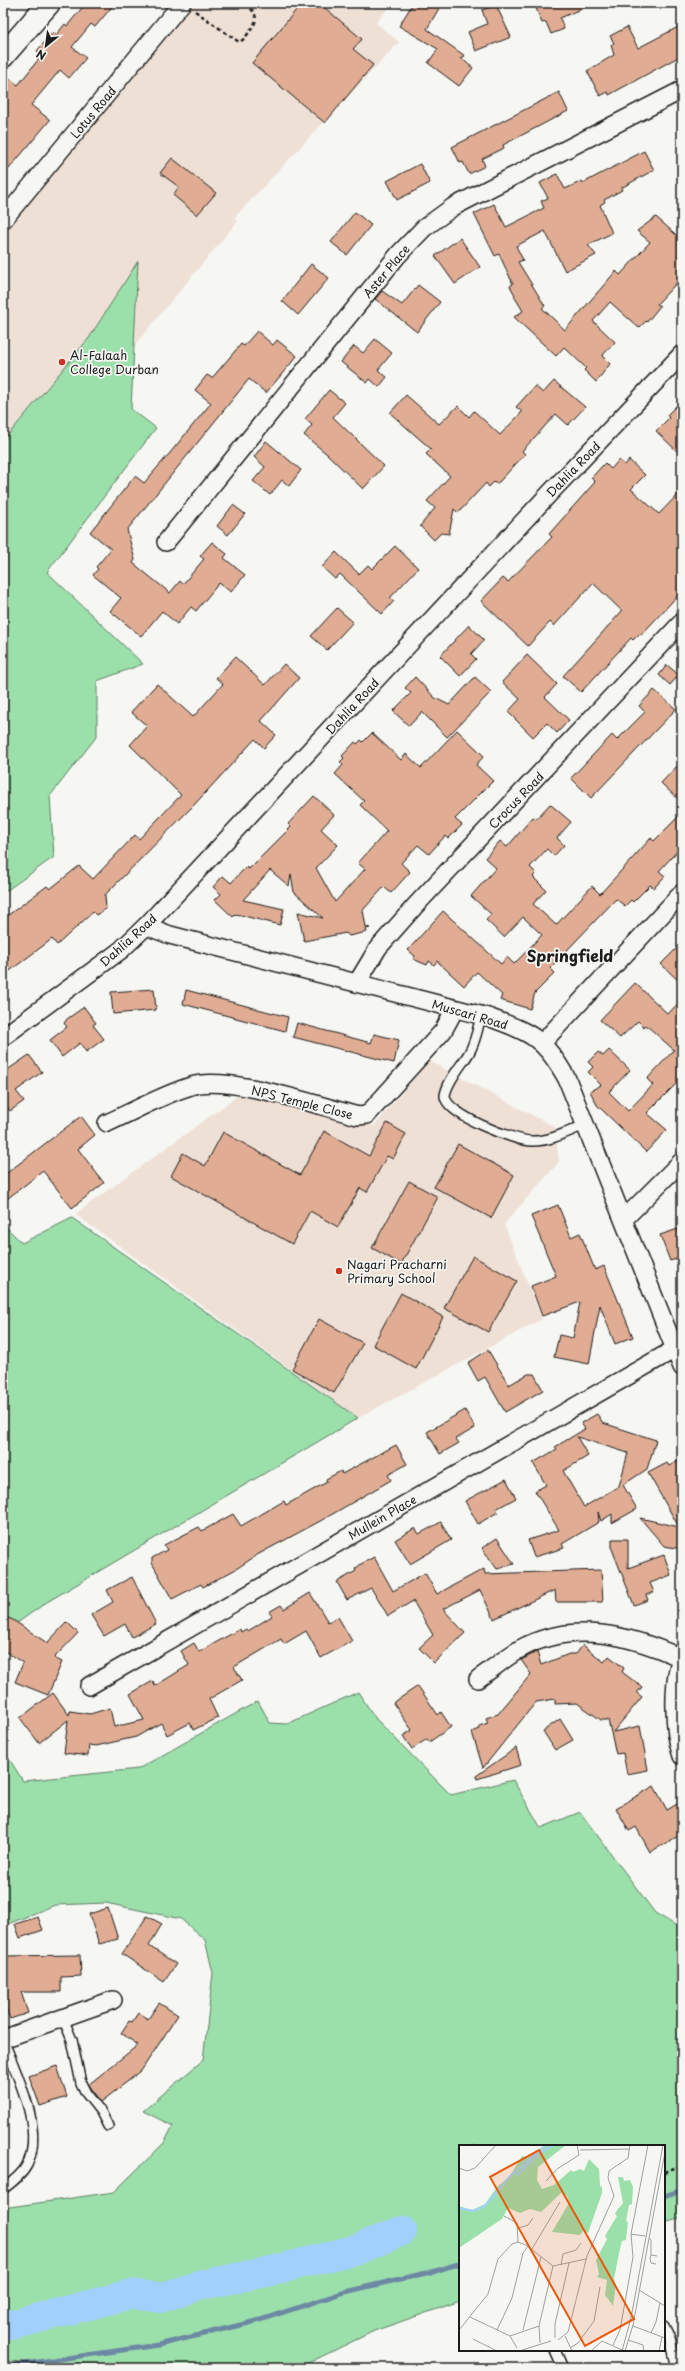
<svg xmlns="http://www.w3.org/2000/svg" width="685" height="2371" viewBox="0 0 685 2371" font-family="'Playpen Sans',sans-serif">
  <rect width="100%" height="100%" fill="#f6f6f2"/>
  <filter id="ink" filterUnits="userSpaceOnUse"><feTurbulence type="fractalNoise" baseFrequency=".025" numOctaves="2"/><feDisplacementMap in="SourceGraphic" scale="8" xChannelSelector="R" yChannelSelector="G"/><feConvolveMatrix kernelMatrix="1 2 1 2 8 2 1 2 1" color-interpolation-filters="sRGB"/></filter>
  <g filter="url(#ink)">
    <g fill="#efe0d6">
      <path d="M182 3H392L376 23 399 42 234 218 238 221 3 503V212Z"/>
      <path d="M429 1061 555 1127 559 1162 504 1224 542 1319 358 1418 75 1214 239 1095 374 1126Z"/>
    </g>
    <g fill="#9bdfab" stroke="#5c7e64">
      <path d="M138 261 131 409 156 428 47 572 143 664 97 681V736L50 796 54 857 3 893V441L89 338Z"/>
      <path d="M72 1218 358 1418 47 1602 3 1633V1224L22 1243Z"/>
      <path d="M358 1692 376 1719 451 1795 513 1780 541 1828 580 1812 655 1913 682 1929V2218L664 2223V2146H460V2301L374 2331 298 2368H177L3 2361V2208L114 2192 164 2143 173 2126 143 2111 203 2060 213 1973 205 1940 181 1919 106 1903 55 1905 3 1926V1749L23 1781 138 1769 258 1701 270 1723 287 1724Z"/>
    </g>
    <g fill="none" stroke-linecap="round" stroke-linejoin="round">
      <g stroke="#6c88a3" stroke-width="5">
        <path d="M664 2196 682 2190"/>
        <path d="M3 2367 158 2345 257 2321 345 2292 439 2270 460 2263"/>
      </g>
      <path stroke="#a2d0fd" stroke-width="30" d="M3 2324 12 2325 131 2294 160 2298 201 2285 271 2271 358 2249 402 2231"/>
    </g>
    <g fill="#e0ac93" stroke="#1c1c1c" fill-rule="evenodd">
      <path d="M86 3H115L95 27 91 24 72 47 86 58 69 78 60 70 31 105 50 120 3 176V73L18 85 42 55 37 51 53 32 56 35 65 24 67 26Z"/>
      <path d="M302 3H319L362 39 353 49 373 65 325 123 252 63Z"/>
      <path d="M413 3H442L427 29 465 56 461 58 473 68 459 86 428 63 438 49 399 26Z"/>
      <path d="M534 3H595L560 18 564 29 551 34 546 22 542 23Z"/>
      <path d="M496 5 511 37 476 51 468 32 487 24 482 10Z"/>
      <path d="M682 25V55L609 95 608 92 600 96 587 71 614 55 611 45 614 43 610 36 627 27 638 48Z"/>
      <path d="M559 92 568 111 503 145 504 148 482 159 485 166 469 174 463 162 460 163 452 147Z"/>
      <path d="M644 151 654 170 621 188 622 190 604 200 605 202 600 205 612 233 588 245 596 255 565 271 545 231 516 246 523 260 518 262 545 306 542 308 565 330 616 271 620 275 650 242 637 231 656 217 682 240V277L657 304 660 306 647 322 646 321 639 328 610 302 593 321 615 342 602 356 610 364 596 382 584 370 586 368 564 347 556 356 514 317 523 311 514 296 515 295 510 286 513 284 499 254 495 256 474 214 494 204 506 227 544 208 541 201 548 198 540 183 557 174 565 189 582 181 583 183Z"/>
      <path d="M172 158 216 193 197 215 173 195 179 187 160 173Z"/>
      <path d="M420 164 430 183 397 200 387 181Z"/>
      <path d="M355 212 371 225 347 255 331 242Z"/>
      <path d="M460 238 480 267 455 284 435 256Z"/>
      <path d="M311 264 329 278 298 315 282 301Z"/>
      <path d="M418 285 440 302 417 332 375 299 382 291 402 305Z"/>
      <path d="M257 331 273 345 277 340 297 356 266 393 249 379 127 530 135 560 133 563 170 593 180 581 183 584 193 572 204 559 200 556 212 542 227 554 224 558 245 575 231 592 219 583 196 611 191 607 177 624 162 611 141 636 110 611 121 598 93 575 98 569 96 567 111 549 90 532 135 476 144 483 170 453 211 403 195 390 207 375 212 378 241 344 244 346Z"/>
      <path d="M375 339 392 353 378 370 387 377 379 387 370 379 367 383 341 362 354 346 363 353Z"/>
      <path d="M554 381 585 407 568 425 556 414 522 451 525 454 500 481 496 484 494 482 489 487 486 483 458 513 454 509 449 534 441 533 434 540 420 526 435 508 427 501 450 476 426 454 431 449 390 413 406 395 439 424 458 406 469 417 474 411 500 435 522 412 516 407 535 386 543 393Z"/>
      <path d="M329 390 345 403 333 417 384 466 363 489 327 454 304 435 312 425 305 419Z"/>
      <path d="M682 400V456L656 431 669 418 667 415Z"/>
      <path d="M266 441 301 470 289 486 282 480 270 495 253 481 265 467 254 457Z"/>
      <path d="M619 460 625 465 629 460 645 475 631 489 659 514 682 490V591L641 635 639 634 633 640 631 638 581 692 563 676 622 611 593 583 554 626 550 622 528 646 481 601 503 578 508 582 552 537 549 534 595 482 591 478 605 463 611 469Z"/>
      <path d="M233 505 245 514 228 535 217 526Z"/>
      <path d="M395 546 418 568 390 598 394 601 382 614 340 574 335 579 322 567 336 552 359 574 368 565 372 569Z"/>
      <path d="M337 608 353 622 327 650 311 636Z"/>
      <path d="M469 625 484 640 471 654 476 659 460 676 440 656Z"/>
      <path d="M527 655 557 684 545 697 569 720 557 733 547 723 533 737 508 712 520 699 502 682Z"/>
      <path d="M235 657 265 685 284 664 299 678 261 721 276 735 264 748 255 739 193 806 105 895 106 909 96 915 93 912 57 945 52 939 3 976V919L47 886 50 889 79 866 93 879 135 835 139 839 181 795 130 745 147 726 131 712 157 684 193 717 223 684 216 678Z"/>
      <path d="M667 665 679 675 670 685 659 675Z"/>
      <path d="M415 677 435 698 449 705 475 677 491 692 447 737 422 712 409 726 393 711 411 693 405 688Z"/>
      <path d="M654 690 676 709 591 798 571 778 612 735 617 740 645 712 639 706Z"/>
      <path d="M457 730 484 756 476 765 493 781 455 819 462 825 448 839 445 836 429 854 418 845 401 863 410 872 391 893 384 887 363 910 366 927 370 928 366 929 367 932 349 936 346 933 304 941 298 912 323 918 294 892 291 875 289 886 270 870 243 900 284 909 280 925 236 914 233 917 215 900 221 894 213 887 223 876 231 883 246 867 249 869 291 827 288 824 314 796 334 815 321 829 338 845 316 868 335 902 365 869 358 863 387 831 360 805 364 801 335 774 343 765 340 762 344 758 342 756 355 742 357 744 361 740 363 742 372 733 401 760 406 754 421 768Z"/>
      <path d="M682 761V803L661 783Z"/>
      <path d="M550 804 571 822 557 838 564 845 554 856 547 849 530 867 536 873 533 877 546 890 533 904 556 925 592 886 600 894 651 838 654 841 682 813V846L659 871 665 876 654 888 650 885 633 902 631 900 625 906 616 899 550 968 555 973 535 993 530 1009 500 1000 502 995 477 972 464 986 437 961 434 965 429 961 427 965 413 959 415 956 408 950 443 911 501 964 507 957 514 964 542 935 523 917 504 937 486 920 491 914 471 896 496 868 485 858 500 841 507 847 533 817 536 819Z"/>
      <path d="M682 943V984L661 964Z"/>
      <path d="M635 983 668 1014 682 999V1078L647 1113 667 1130 646 1152 597 1105 590 1091 601 1085 588 1072 593 1067 588 1062 598 1052 603 1056 609 1050 630 1070 609 1092 628 1111 653 1085 647 1079 674 1050 646 1025 644 1027 638 1021 620 1038 600 1020Z"/>
      <path d="M154 989 156 1010 113 1014 111 992Z"/>
      <path d="M186 990 288 1017 285 1031 183 1004Z"/>
      <path d="M84 1007 96 1023 93 1025 104 1039 86 1052 80 1043 62 1057 50 1040 67 1027 64 1023 67 1019Z"/>
      <path d="M297 1023 371 1043 374 1034 399 1040 394 1063 293 1037Z"/>
      <path d="M29 1055 42 1072 16 1091 24 1101 10 1111 3 1101V1073Z"/>
      <path d="M81 1116 95 1135 78 1149 104 1183 72 1208 43 1171 3 1202V1176Z"/>
      <path d="M387 1123 406 1134 393 1159 387 1156 367 1192 360 1188 338 1227 310 1211 292 1244 171 1176 183 1153 205 1166 223 1132 300 1175 324 1131 369 1156Z"/>
      <path d="M458 1144 514 1175 491 1218 434 1187Z"/>
      <path d="M409 1181 438 1197 401 1264 372 1248Z"/>
      <path d="M558 1205 571 1237 580 1233 595 1270 604 1266 633 1337 615 1344 600 1305 589 1364 554 1357 559 1335 573 1338 580 1302 542 1316 531 1286 556 1276 531 1216Z"/>
      <path d="M678 1229 682 1240V1257L670 1261 660 1235Z"/>
      <path d="M473 1256 517 1281 488 1332 444 1308Z"/>
      <path d="M401 1293 443 1317 416 1369 373 1345Z"/>
      <path d="M319 1319 363 1343 334 1393 292 1369Z"/>
      <path d="M488 1350 509 1385 528 1374H534L543 1390 505 1412 485 1377 478 1381 468 1363Z"/>
      <path d="M465 1410 475 1428 456 1439 459 1443 440 1454 427 1432Z"/>
      <path d="M597 1414 603 1423 656 1440 647 1469 623 1485 637 1509 612 1523V1514L601 1521 598 1512 599 1522 562 1544 564 1548 534 1557 528 1540 559 1530 535 1491 546 1485 533 1463 557 1449 555 1447 585 1429 581 1423ZM577 1437 628 1453 619 1486 584 1507 563 1471 588 1456Z"/>
      <path d="M396 1445 407 1464 388 1475 391 1480 324 1519 257 1555 236 1569 203 1587 201 1584 172 1599 152 1563V1558L167 1550 164 1545 199 1527 202 1531 233 1514 241 1526 284 1501 286 1505 327 1482 326 1479 341 1471 342 1474Z"/>
      <path d="M682 1459V1549L664 1546 640 1518 679 1527 648 1473 667 1463 669 1466Z"/>
      <path d="M506 1479 516 1498 496 1509 498 1512 478 1524 465 1501Z"/>
      <path d="M441 1522 451 1540 410 1564 395 1540 415 1528 419 1534Z"/>
      <path d="M497 1538 514 1564 497 1569 482 1548Z"/>
      <path d="M612 1539H628V1568L664 1555 671 1575 650 1583 654 1592 646 1595 648 1600 634 1605 612 1549Z"/>
      <path d="M374 1557 393 1591 425 1573 437 1594 484 1569 485 1574 601 1570 603 1602H556L555 1590 494 1619 480 1590 443 1609 465 1633 434 1663 419 1648 433 1635 413 1601 388 1616 371 1588 347 1600 337 1582 356 1571 355 1569 361 1564Z"/>
      <path d="M132 1577 156 1624 132 1637 125 1624 104 1636 91 1615 113 1602 107 1590Z"/>
      <path d="M310 1593 328 1622 338 1617 352 1641 321 1658 306 1631 284 1644 281 1639 234 1667 242 1680 209 1699 218 1718 193 1730 190 1723 167 1735 161 1723 136 1737 96 1746 89 1745 88 1756 64 1753 68 1720 39 1743 20 1718 53 1693 69 1715 70 1711 90 1714 110 1708 114 1727 144 1720 130 1694 153 1681 155 1686 189 1665 181 1651 194 1643 199 1652 240 1629 241 1632 246 1629 248 1631 272 1616 269 1612 281 1605 284 1609Z"/>
      <path d="M3 1616 13 1620 47 1643 67 1622 78 1633 54 1658 62 1662 48 1695 15 1682 23 1663 3 1650Z"/>
      <path d="M583 1645 604 1662 609 1656 624 1668 622 1672 642 1687 637 1693 642 1697 613 1732 640 1726 648 1770 627 1774 623 1753 616 1754 608 1720H601L577 1703 555 1704V1699L536 1702 483 1768 472 1732 480 1729 479 1726 488 1723 486 1718 498 1714 531 1674 521 1660 537 1652 541 1665 569 1654H576Z"/>
      <path d="M418 1686 438 1715 441 1712 451 1727 429 1742 427 1739 412 1749 403 1736 412 1730 393 1703Z"/>
      <path d="M560 1719 573 1740 555 1750 543 1731Z"/>
      <path d="M516 1748 521 1765 477 1779 476 1776Z"/>
      <path d="M654 1786 667 1810 682 1801V1834L650 1852 636 1827 629 1831 616 1808Z"/>
      <path d="M108 1908 118 1939 99 1944 89 1914Z"/>
      <path d="M147 1916 162 1924 149 1946 176 1964 164 1982 122 1954Z"/>
      <path d="M38 1917 43 1930 20 1938 15 1924Z"/>
      <path d="M80 1955 81 1976 61 1977V1992H21L28 2013 10 2019 3 2000V1956Z"/>
      <path d="M159 2003 178 2015 141 2071 101 2102 88 2085 138 2045 121 2033 129 2021 132 2022 138 2013 148 2019Z"/>
      <path d="M57 2066 67 2097 40 2106 29 2076Z"/>
    </g>
    <g fill="none" stroke-linecap="round" stroke-linejoin="round">
      <g stroke="#1c1c1c" stroke-width="12">
        <g id="service">
          <path d="M481 1015C478 1028 476 1041 469 1053 461 1066 448 1080 445 1095 443 1114 517 1142 533 1141 551 1141 569 1131 585 1125"/>
          <path d="M63 2018 72 2040 81 2083 86 2093 101 2112 108 2126"/>
          <path d="M3 2189C11 2183 22 2175 27 2165 45 2129 16 2074 3 2039"/>
          <path d="M664 2326 670 2338 677 2368"/>
          <path d="M555 2350 563 2368"/>
        </g>
      </g>
      <g stroke="#1c1c1c" stroke-width="20">
        <g id="minor">
          <path d="M3 220 182 3"/>
          <path d="M166 542 398 255 424 228 453 207 682 90"/>
          <path d="M146 926 170 935 488 1017C531 1033 544 1037 567 1079L682 1367"/>
          <path d="M357 983 378 948 415 906 682 622"/>
          <path d="M3 1037 121 950 146 926 549 494 682 354"/>
          <path d="M543 1042 682 893"/>
          <path d="M107 1123C134 1111 162 1095 191 1086 227 1074 319 1106 358 1116L367 1115 443 1031 455 1009"/>
          <path d="M624 1219 682 1161"/>
          <path d="M682 1656C672 1680 673 1731 682 1756"/>
          <path d="M478 1679C492 1669 505 1658 520 1649 572 1620 630 1635 681 1658"/>
          <path d="M89 1686 675 1349"/>
          <path d="M3 2039 113 2000"/>
        </g>
      </g>
      <g stroke="#1c1c1c" stroke-width="25">
        <path id="secondary" d="M3 56 49 3"/>
      </g>
      <g stroke="#1c1c1c" stroke-width="2.5" stroke-dasharray="4 3" stroke-linecap="butt">
        <path d="M195 11 239 42C244 40 247 35 250 31 260 18 256 13 245 3"/>
        <path d="M664 2172 682 2165"/>
      </g>
      <use href="#service" stroke="#f6f6f2" stroke-width="9"/>
      <use href="#minor" stroke="#f6f6f2" stroke-width="17"/>
      <use href="#secondary" stroke="#f6f6f2" stroke-width="22"/>
    </g>
  </g>
  <g fill="#c8321e" stroke="#f6f6f2" stroke-width="1.5">
    <circle cx="62" cy="362" r="4"/>
    <circle cx="339" cy="1271" r="4"/>
  </g>
  <g text-anchor="middle" dominant-baseline="central" stroke-width="3.5" stroke-linejoin="round" paint-order="stroke">
    <g font-size="12" fill="#1c1c1c" stroke="#f6f6f2">
      <text transform="translate(93 112) rotate(-50)">Lotus Road</text>
      <text transform="translate(386 271) rotate(-50)">Aster Place</text>
      <text transform="translate(573 469) rotate(-46)">Dahlia Road</text>
      <text transform="translate(352 706) rotate(-47)">Dahlia Road</text>
      <text transform="translate(516 800) rotate(-46)">Crocus Road</text>
      <text transform="translate(128 940) rotate(-42)">Dahlia Road</text>
      <text transform="translate(470 1014) rotate(16)">Muscari Road</text>
      <text transform="translate(302 1102) rotate(14)">NPS Temple Close</text>
      <text transform="translate(382 1517) rotate(-30)">Mullein Place</text>
    </g>
    <g font-size="12" fill="#1c1c1c" stroke="#f6f6f2" text-anchor="start">
      <text x="70" y="355">Al-Falaah<tspan x="70" dy="14">College Durban</tspan></text>
      <text x="347" y="1264">Nagari Pracharni<tspan x="347" dy="14">Primary School</tspan></text>
    </g>
    <g font-size="16" font-weight="bold" fill="#1c1c1c" stroke="#f6f6f2">
      <text x="570" y="955">Springfield</text>
    </g>
  </g>
  <g transform="translate(459 2145)">
    <rect width="206" height="206" fill="#f6f6f2"/>
    <path d="M87 0H107L79 22 78 35 83 44 95 40 112 25 114 27 121 24 125 26 130 14 140 24 141 41 143 42V48L129 88 124 86 121 90 93 87 110 58 108 51 102 48 82 67 71 64 61 68 49 63 43 74 0 103V61L13 65 26 59 38 42 51 31 63 11 68 12ZM159 32H164L165 36 171 35 174 42 173 59 170 60 167 76 169 77 167 95 163 96 160 108 155 134 157 140 154 161 146 150 148 135 138 132 140 129 137 115 148 94 146 91 158 71 156 69 158 65 164 58Z" fill="#9bdfab"/>
    <path fill="none" stroke="#a2d0fd" stroke-width="2" d="M57 31 81 8 95 0M0 63 14 66 26 61 53 29 87 0"/>
    <path fill="none" stroke="#9f9f9c" stroke-width="1" d="M121 5 171 4M0 23 8 26 16 23 37 0M87 36 98 24 120 10 118 0M45 71 58 78 59 97M60 83 69 80 74 73M172 89 186 91M190 93 192 95V110M59 97 67 100 94 121 127 114M73 104 101 57M197 119 192 118 191 113 192 110 198 111M102 120 104 109 117 105 122 98M180 145 206 161M11 172 51 191 80 181M174 181 206 193M0 185 29 149 39 114 53 99 59 97M38 185 53 153 64 108 69 101M64 185 82 112M192 188 197 177 201 158M51 191 58 203M106 191 113 206M96 193V179L110 118M14 194 38 206M99 195 109 187 128 111 155 51 149 33 150 26 169 13 171 0M169 195 184 200 185 206M81 198 80 181 94 121M154 200 161 185 174 112 172 89 189 0M111 203 119 198 135 176 141 142M63 205 92 196M132 206 143 196 163 205M163 206 172 173 204 0M166 206 174 180 206 7M200 206 203 192"/>
    <path fill="#e8590c" fill-opacity="0.15" stroke="#e8590c" stroke-width="2" d="M80 5 175 174 126 201 31 32Z"/>
    <rect width="206" height="206" fill="none" stroke="#1c1c1c" stroke-width="2"/>
  </g>
  <rect width="685" height="2371" fill="none" stroke="#f6f6f2" stroke-width="16"/>
  <rect x="8" y="8" width="669" height="2355" fill="none" stroke="#1c1c1c" stroke-width="1.5" filter="url(#ink)"/>
  <g transform="translate(46 46) rotate(209)" stroke="#f6f6f2" stroke-width="3" paint-order="stroke">
  <path d="M0-3L7 15L0 10L-7 15Z" fill="#1c1c1c"/>
  <text y="-6" font-size="11" font-weight="bold" text-anchor="middle" fill="#1c1c1c">N</text>
  </g>
</svg>
